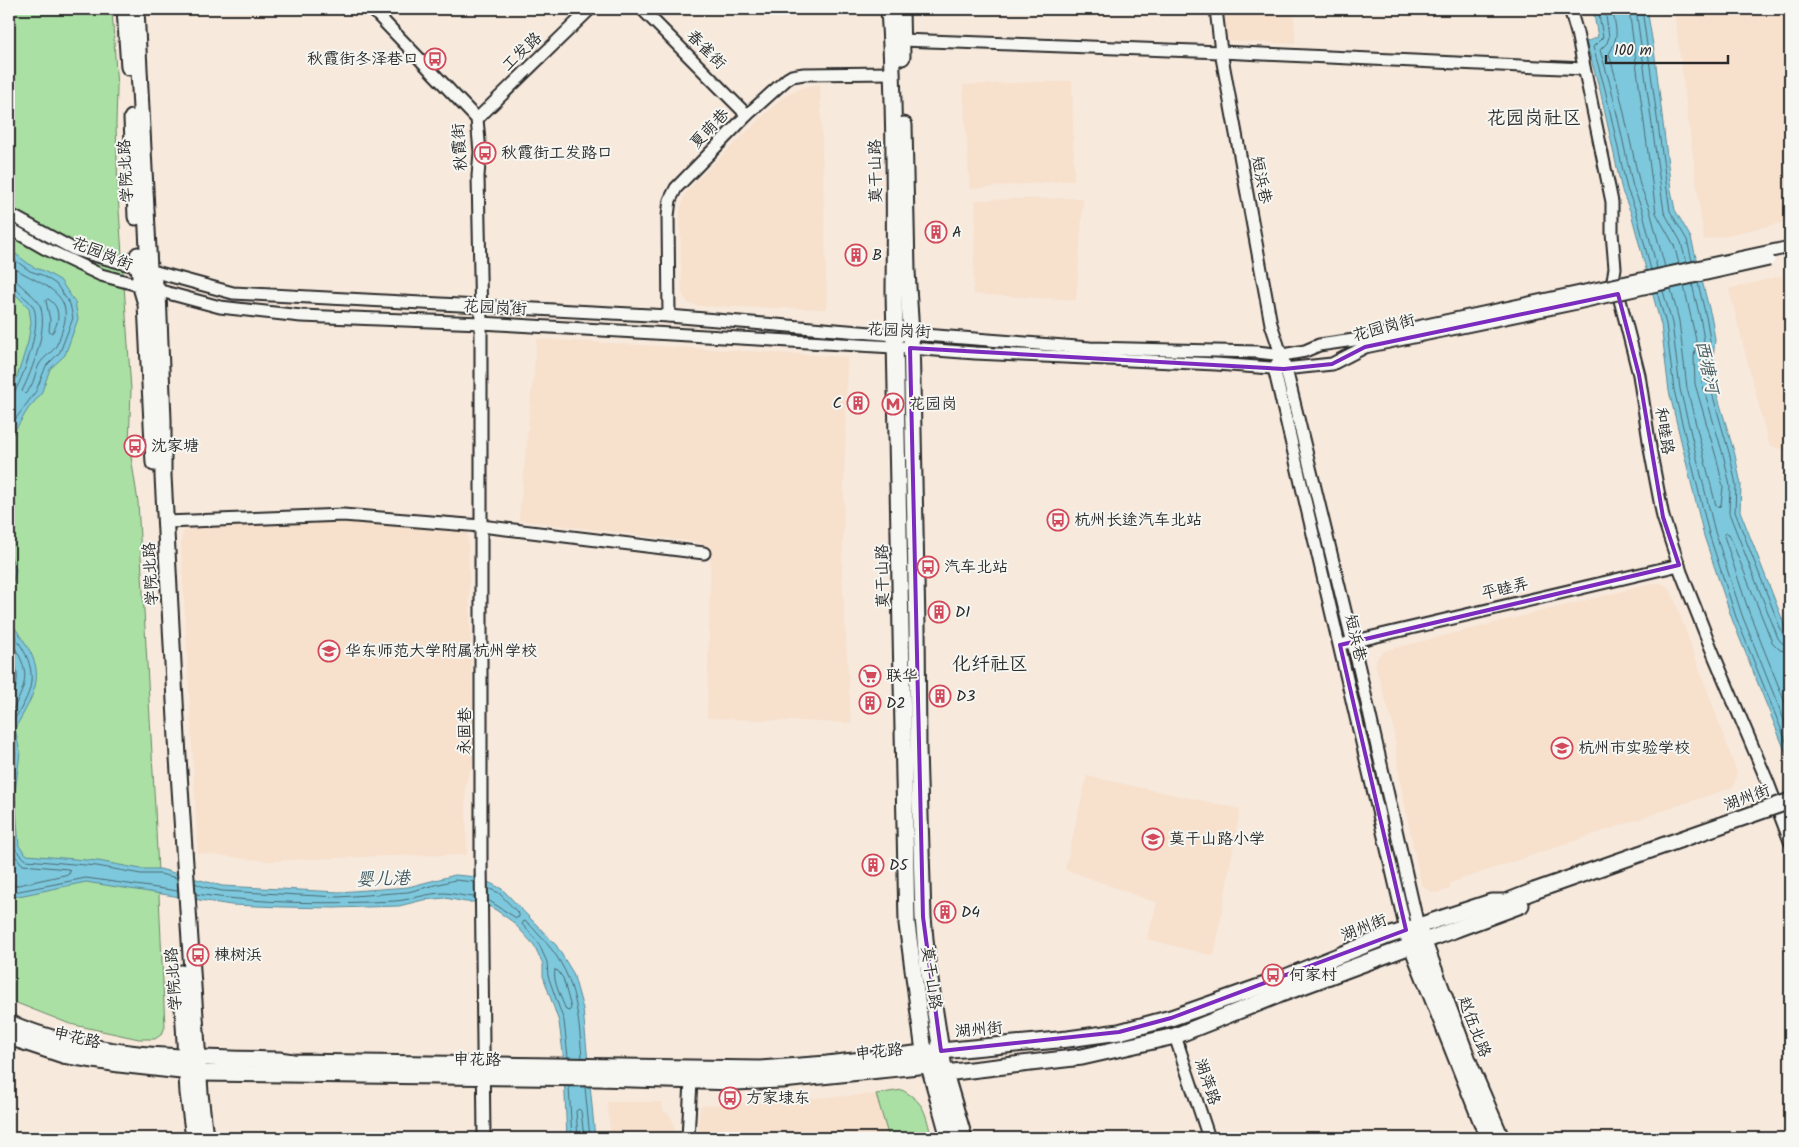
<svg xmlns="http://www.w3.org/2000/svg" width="1799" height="1147" viewBox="0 0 1799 1147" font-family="Kalam,'LXGW WenKai TC',sans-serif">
  <rect width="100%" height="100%" fill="#f7e9dc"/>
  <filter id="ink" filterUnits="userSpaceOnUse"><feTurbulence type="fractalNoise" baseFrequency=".02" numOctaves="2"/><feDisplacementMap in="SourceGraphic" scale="10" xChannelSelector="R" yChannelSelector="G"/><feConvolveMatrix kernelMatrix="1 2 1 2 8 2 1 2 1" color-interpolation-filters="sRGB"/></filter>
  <g filter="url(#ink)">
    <g fill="#f7e0cc">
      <path d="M1222 9H1294L1295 44 1230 41 1225 35Z"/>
      <path d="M1674 9H1790V221L1704 240Z"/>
      <path d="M1072 81 1074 180 970 189 963 85Z"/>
      <path d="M820 84 827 309 698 306 688 303 682 293 680 211 685 194 697 180 782 98 804 87Z"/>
      <path d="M1083 198 1076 300 973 294 976 200Z"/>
      <path d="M1790 274V452L1769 445 1729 289Z"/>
      <path d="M537 339 847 357 842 575 851 723 707 718 711 546 694 542 519 520Z"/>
      <path d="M313 509 467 517 474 760 465 784 467 855 382 856 268 861 198 853 181 542 183 532 189 526Z"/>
      <path d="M1655 583H1661L1669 588 1673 596 1737 773 1733 787 1450 883V889L1436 893 1427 890 1421 883 1400 781 1393 724 1375 664 1379 655 1387 650Z"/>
      <path d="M1087 776 1240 809 1214 956 1147 939 1157 903 1065 869Z"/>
      <path d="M876 1094 889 1138H698L700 1106Z"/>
      <path d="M607 1102H662L663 1111 669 1114 672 1119 674 1127V1138H611Z"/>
    </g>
    <g fill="#aae0a3" stroke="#6a8667">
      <path d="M9 9H112L117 88 116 124 118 195 131 390 129 444 138 502 155 808 165 1027 162 1034 155 1039H139L70 1024 9 1000Z"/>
      <path d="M902 1090C926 1103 925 1114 932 1138H889L876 1094Z"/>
    </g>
    <g fill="#7dc8dd" stroke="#5c8996">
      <path d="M1593 9H1647L1655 57 1671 190 1675 210 1691 238 1712 320 1715 340 1713 357V381L1735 455 1741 485 1740 511 1790 639V763L1732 619 1704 536 1669 391 1661 325 1631 213 1622 191 1600 90 1586 42 1598 37Z"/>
      <path d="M9 249 33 267 44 271 60 280 75 302 78 319 65 355 50 369 41 394 28 409 9 440V391L17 377 28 342 31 322 29 308 9 288Z"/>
      <path d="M9 552 16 570 9 596Z"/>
      <path d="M9 620C44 666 45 678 15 728L20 753 15 792 17 822 19 846 27 855 98 861 141 869H160L222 886 339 892 408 887 455 875 478 877 502 889 556 945 573 973 583 1009 595 1138H567L563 1053 559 1022 543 976V964L534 945 513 922 496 910 481 902H466L445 898 423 900 399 906 334 908 282 907 231 905 86 882 9 898Z"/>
    </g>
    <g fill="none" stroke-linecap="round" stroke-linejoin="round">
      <g stroke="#4c6a72" stroke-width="1">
        <path d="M1598 9 1603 37 1593 47 1605 89 1627 189 1636 211 1651 270"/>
        <path d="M1605 9 1609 37 1607 43 1600 50 1611 87 1633 187 1642 209 1657 268"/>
        <path d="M1612 9C1616 29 1620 35 1609 54L1618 86 1640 185 1649 207 1665 267"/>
        <path d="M1629 9 1656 213 1674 245 1679 264"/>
        <path d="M1636 9 1664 212 1681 242 1686 262"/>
        <path d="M1642 9 1670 211 1687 240 1692 261"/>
        <path d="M9 256 30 271 42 275 56 284 70 304 73 318 60 352 46 366 36 391 9 428"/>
        <path d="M9 264C33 284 78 288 62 331 60 337 58 344 54 349 50 354 44 357 40 363 34 373 35 385 25 394L22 391C32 371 50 325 39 303 36 298 29 293 25 289 19 284 17 280 9 279"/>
        <path d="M1698 283 1707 321 1710 340 1708 357 1709 382 1730 456 1736 485 1735 512 1783 635 1786 638 1790 639"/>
        <path d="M1692 284 1701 322 1704 340 1701 357 1702 383 1724 458 1730 486 1729 513 1778 638 1782 643 1790 645"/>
        <path d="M9 285C15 286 17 290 21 294 24 298 30 301 32 305 44 321 24 375 15 391L9 393"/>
        <path d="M1671 289 1679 321 1687 388 1716 506 1719 507 1721 505 1723 487 1717 460 1695 384 1694 357 1696 340 1684 286"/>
        <path d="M1663 291 1672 323 1680 389 1715 532 1742 615 1790 735"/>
        <path d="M1657 292 1666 324 1674 390 1709 534 1736 617 1790 751"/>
        <path d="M48 299C61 306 60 322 52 333L49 331 50 320 46 301Z"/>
        <path d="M9 628C27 653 40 673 24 703 20 711 14 719 10 727L15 753 10 792 15 849 26 860 97 866 141 874H160L177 878"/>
        <path d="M9 639C32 671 28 684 9 716"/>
        <path d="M9 652C20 671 20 683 9 702"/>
        <path d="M1790 652 1780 650 1772 642 1729 534 1726 533 1724 536 1749 612 1790 715"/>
        <path d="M9 849 23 865 68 869 70 871 69 874 9 887"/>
        <path d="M195 883 204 887 222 891 339 897 408 892 455 880 474 882"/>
        <path d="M488 888 499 893 519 914V917L516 918 488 900"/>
        <path d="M9 893 86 878 178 891"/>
        <path d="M196 894C262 904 328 904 395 901 411 900 427 893 444 893 454 893 464 897 475 897"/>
        <path d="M555 970 558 971 563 978 571 1008 569 1011 566 1010C562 999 552 981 555 970Z"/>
        <path d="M568 1057 564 1021 548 976 547 962 538 942 522 924 524 921C530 923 535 931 540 936 576 973 578 1009 582 1058"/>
        <path d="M569 1086 572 1138"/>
        <path d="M585 1087 590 1138"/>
        <path d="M578 1138 576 1111 579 1109 581 1111 584 1138"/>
      </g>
      <g stroke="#2b2b2b" stroke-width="15">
        <g id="minor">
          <path d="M372 9 477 119 480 152 478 176 481 323V858L484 1138"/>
          <path d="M642 9 747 115"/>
          <path d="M1216 9 1221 52 1271 324 1286 369 1359 668 1418 926"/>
          <path d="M1570 9 1577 33 1612 202V233L1615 268 1613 280 1620 300 1639 375 1651 454 1663 517 1681 572 1713 653 1768 783 1790 841"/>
          <path d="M901 40 1221 52 1584 69"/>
          <path d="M477 119 590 9"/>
          <path d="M9 214 75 250 233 293 669 316 895 335 911 334 1090 348 1257 352 1283 355 1305 351 1319 345 1361 339"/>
          <path d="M9 228 44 248 101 275 220 307 301 316 481 323 910 348 975 353 1216 364 1284 369 1332 364 1365 347"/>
          <path d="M669 316 668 216 670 200 676 188 747 115 787 79 792 76 804 74 892 73"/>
          <path d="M1278 362 1274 368 1406 930"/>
          <path d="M166 522 343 515 481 526 704 553"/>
          <path d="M1347 643 1679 565"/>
          <path d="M1175 1036 1209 1138"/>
          <path d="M688 1138 691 1081"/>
        </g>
      </g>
      <g stroke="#2b2b2b" stroke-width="19">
        <g id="major">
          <path d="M125 9 129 67"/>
          <path d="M136 9 149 269 158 292 163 420V476L178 757 200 1093 205 1138"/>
          <path d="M889 9C895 103 895 197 894 291L907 924 923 1044 949 1138"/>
          <path d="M901 9 902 57"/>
          <path d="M132 118 136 217"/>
          <path d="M904 125 907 271 911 334 917 626 918 748 923 917 927 961 941 1051 945 1073 964 1138"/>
          <path d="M138 255 141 287 146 304 154 463"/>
          <path d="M1420 932 1471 1068 1501 1138"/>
          <path d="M1409 939 1488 1138"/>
          <path d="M181 973 188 1093 194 1138"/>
          <path d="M9 1023C94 1059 187 1058 279 1060L293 1062 760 1069 827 1064 941 1051 1068 1039 1119 1032 1171 1018 1276 981 1385 937 1491 902H1506L1534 891"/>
          <path d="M9 1037 63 1055 119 1064 199 1073 598 1078 735 1082 782 1080 928 1065 936 1068"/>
          <path d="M945 1073 1082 1057 1175 1036 1281 994 1521 905"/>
        </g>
      </g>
      <use href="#minor" stroke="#f6f6f2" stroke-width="11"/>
      <use href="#major" stroke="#f6f6f2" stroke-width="15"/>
      <g stroke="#2b2b2b" stroke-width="15" stroke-linecap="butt">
        <g id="minor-bridge">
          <path d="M1361 339 1790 247"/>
          <path d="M1365 347 1577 303 1769 260"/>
        </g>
      </g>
      <g stroke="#2b2b2b" stroke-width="19" stroke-linecap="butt">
        <path id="major-bridge" d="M1534 891 1790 801"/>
      </g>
      <use href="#minor-bridge" stroke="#f6f6f2" stroke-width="11"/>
      <use href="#major-bridge" stroke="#f6f6f2" stroke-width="15"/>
    </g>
  </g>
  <path fill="none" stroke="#7b2cbf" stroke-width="4" stroke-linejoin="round" d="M1618 294 1639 375 1663 517 1679 565 1340 645 1406 930 1171 1018 1119 1032 941 1051 923 917 910 348 1284 369 1332 364 1365 347Z"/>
  <defs>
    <g id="bus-ring" transform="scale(1.125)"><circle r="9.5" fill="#f6f6f2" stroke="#d1495b" stroke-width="1.5"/><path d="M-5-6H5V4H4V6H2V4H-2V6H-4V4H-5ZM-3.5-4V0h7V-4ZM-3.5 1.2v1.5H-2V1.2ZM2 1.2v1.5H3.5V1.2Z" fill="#d1495b"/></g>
    <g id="building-ring" transform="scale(1.125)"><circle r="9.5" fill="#f6f6f2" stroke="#d1495b" stroke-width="1.5"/><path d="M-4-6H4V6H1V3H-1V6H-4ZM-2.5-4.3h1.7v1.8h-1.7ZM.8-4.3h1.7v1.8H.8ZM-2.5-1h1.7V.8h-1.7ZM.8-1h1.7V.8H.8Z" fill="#d1495b"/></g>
    <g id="metro-ring" transform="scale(1.125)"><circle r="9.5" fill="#f6f6f2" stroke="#d1495b" stroke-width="1.5"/><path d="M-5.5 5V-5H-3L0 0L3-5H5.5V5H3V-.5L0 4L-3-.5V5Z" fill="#d1495b"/></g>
    <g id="school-ring" transform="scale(1.125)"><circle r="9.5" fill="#f6f6f2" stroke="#d1495b" stroke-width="1.5"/><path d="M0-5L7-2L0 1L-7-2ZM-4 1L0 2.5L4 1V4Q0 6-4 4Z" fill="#d1495b"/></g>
    <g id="supermarket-ring" transform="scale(1.125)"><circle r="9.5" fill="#f6f6f2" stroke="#d1495b" stroke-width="1.5"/><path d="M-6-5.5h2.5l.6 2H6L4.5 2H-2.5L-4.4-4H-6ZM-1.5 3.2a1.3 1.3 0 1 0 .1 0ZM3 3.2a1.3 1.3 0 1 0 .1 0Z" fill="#d1495b"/></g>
  </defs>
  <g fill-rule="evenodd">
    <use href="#bus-ring" x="435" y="59"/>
    <use href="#bus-ring" x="485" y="153"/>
    <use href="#building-ring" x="936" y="232"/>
    <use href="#building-ring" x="856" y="255"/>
    <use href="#building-ring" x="858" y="403"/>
    <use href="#metro-ring" x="893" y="404"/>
    <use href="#bus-ring" x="135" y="446"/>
    <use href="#bus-ring" x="1058" y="520"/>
    <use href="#bus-ring" x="928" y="567"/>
    <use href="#building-ring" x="939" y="612"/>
    <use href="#school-ring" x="329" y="651"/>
    <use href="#supermarket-ring" x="870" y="676"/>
    <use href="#building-ring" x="940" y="696"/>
    <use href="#building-ring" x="870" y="703"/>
    <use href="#school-ring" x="1562" y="748"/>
    <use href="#school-ring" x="1153" y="839"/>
    <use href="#building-ring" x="873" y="865"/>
    <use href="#building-ring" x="945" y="912"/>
    <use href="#bus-ring" x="198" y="955"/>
    <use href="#bus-ring" x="1273" y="975"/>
    <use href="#bus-ring" x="730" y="1098"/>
  </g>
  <g text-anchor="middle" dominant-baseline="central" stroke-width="4" stroke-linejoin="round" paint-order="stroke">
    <g font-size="16" fill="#2b2b2b" stroke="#f6f6f2">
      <text transform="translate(706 50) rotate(45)">春雀街</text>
      <text transform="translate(522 52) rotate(-44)">工发路</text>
      <text transform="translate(710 129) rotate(-46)">夏萌巷</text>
      <text transform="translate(460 147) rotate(-94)">秋霞街</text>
      <text transform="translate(126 171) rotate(-93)">学院北路</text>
      <text transform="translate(876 171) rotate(-91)">莫干山路</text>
      <text transform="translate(1261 180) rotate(79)">短浜巷</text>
      <text transform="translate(102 254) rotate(22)">花园岗街</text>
      <text transform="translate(495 308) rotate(3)">花园岗街</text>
      <text transform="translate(1384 328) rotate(-15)">花园岗街</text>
      <text transform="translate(899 331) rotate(3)">花园岗街</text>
      <text transform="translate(1664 431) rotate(81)">和睦路</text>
      <text transform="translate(151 574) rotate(-93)">学院北路</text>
      <text transform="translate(883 576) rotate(-91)">莫干山路</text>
      <text transform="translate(1505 589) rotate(-13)">平睦弄</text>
      <text transform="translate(1355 638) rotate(77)">短浜巷</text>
      <text transform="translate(465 731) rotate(-90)">永固巷</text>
      <text transform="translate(1747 798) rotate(-20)">湖州街</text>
      <text transform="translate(1364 928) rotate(-21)">湖州街</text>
      <text transform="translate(931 978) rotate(82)">莫干山路</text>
      <text transform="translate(174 979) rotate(-94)">学院北路</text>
      <text transform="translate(1474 1027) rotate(69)">赵伍北路</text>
      <text transform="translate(979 1030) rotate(-5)">湖州街</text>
      <text transform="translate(77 1038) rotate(13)">申花路</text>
      <text transform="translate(879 1052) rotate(-6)">申花路</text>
      <text transform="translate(477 1060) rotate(1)">申花路</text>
      <text transform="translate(1207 1082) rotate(71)">湖萍路</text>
    </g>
    <g font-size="16" fill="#2b2b2b" stroke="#f6f6f2" text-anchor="start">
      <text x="419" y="59" text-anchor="end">秋霞街冬泽巷口</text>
      <text x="501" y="153">秋霞街工发路口</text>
      <text x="952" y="232">A</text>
      <text x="872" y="255">B</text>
      <text x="842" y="403" text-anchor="end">C</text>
      <text x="909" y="404">花园岗</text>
      <text x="151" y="446">沈家塘</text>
      <text x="1074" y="520">杭州长途汽车北站</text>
      <text x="944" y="567">汽车北站</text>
      <text x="955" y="612">D1</text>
      <text x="345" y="651">华东师范大学附属杭州学校</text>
      <text x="886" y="676">联华</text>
      <text x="956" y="696">D3</text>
      <text x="886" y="703">D2</text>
      <text x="1578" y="748">杭州市实验学校</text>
      <text x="1169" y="839">莫干山路小学</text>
      <text x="889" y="865">D5</text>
      <text x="961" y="912">D4</text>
      <text x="214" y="955">楝树浜</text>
      <text x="1289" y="975">何家村</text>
      <text x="746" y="1098">方家埭东</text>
    </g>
    <g font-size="18" font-style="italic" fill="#445a60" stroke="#f6f6f2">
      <text transform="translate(1706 367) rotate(78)">西塘河</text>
      <text transform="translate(383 880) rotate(-2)">婴儿港</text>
    </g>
    <g font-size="19" fill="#2b2b2b" stroke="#f6f6f2">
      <text x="1534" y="119">花园岗社区</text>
      <text x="990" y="665">化纤社区</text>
    </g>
  </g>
  <rect width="1799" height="1147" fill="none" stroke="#f6f6f2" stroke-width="30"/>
  <rect x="15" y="15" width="1769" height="1117" fill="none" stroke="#2b2b2b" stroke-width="2" filter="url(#ink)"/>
  <path d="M1606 55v8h122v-8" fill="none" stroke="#2b2b2b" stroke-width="2.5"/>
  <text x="1614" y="55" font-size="15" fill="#2b2b2b" stroke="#f6f6f2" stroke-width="4" paint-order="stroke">100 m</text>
</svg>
